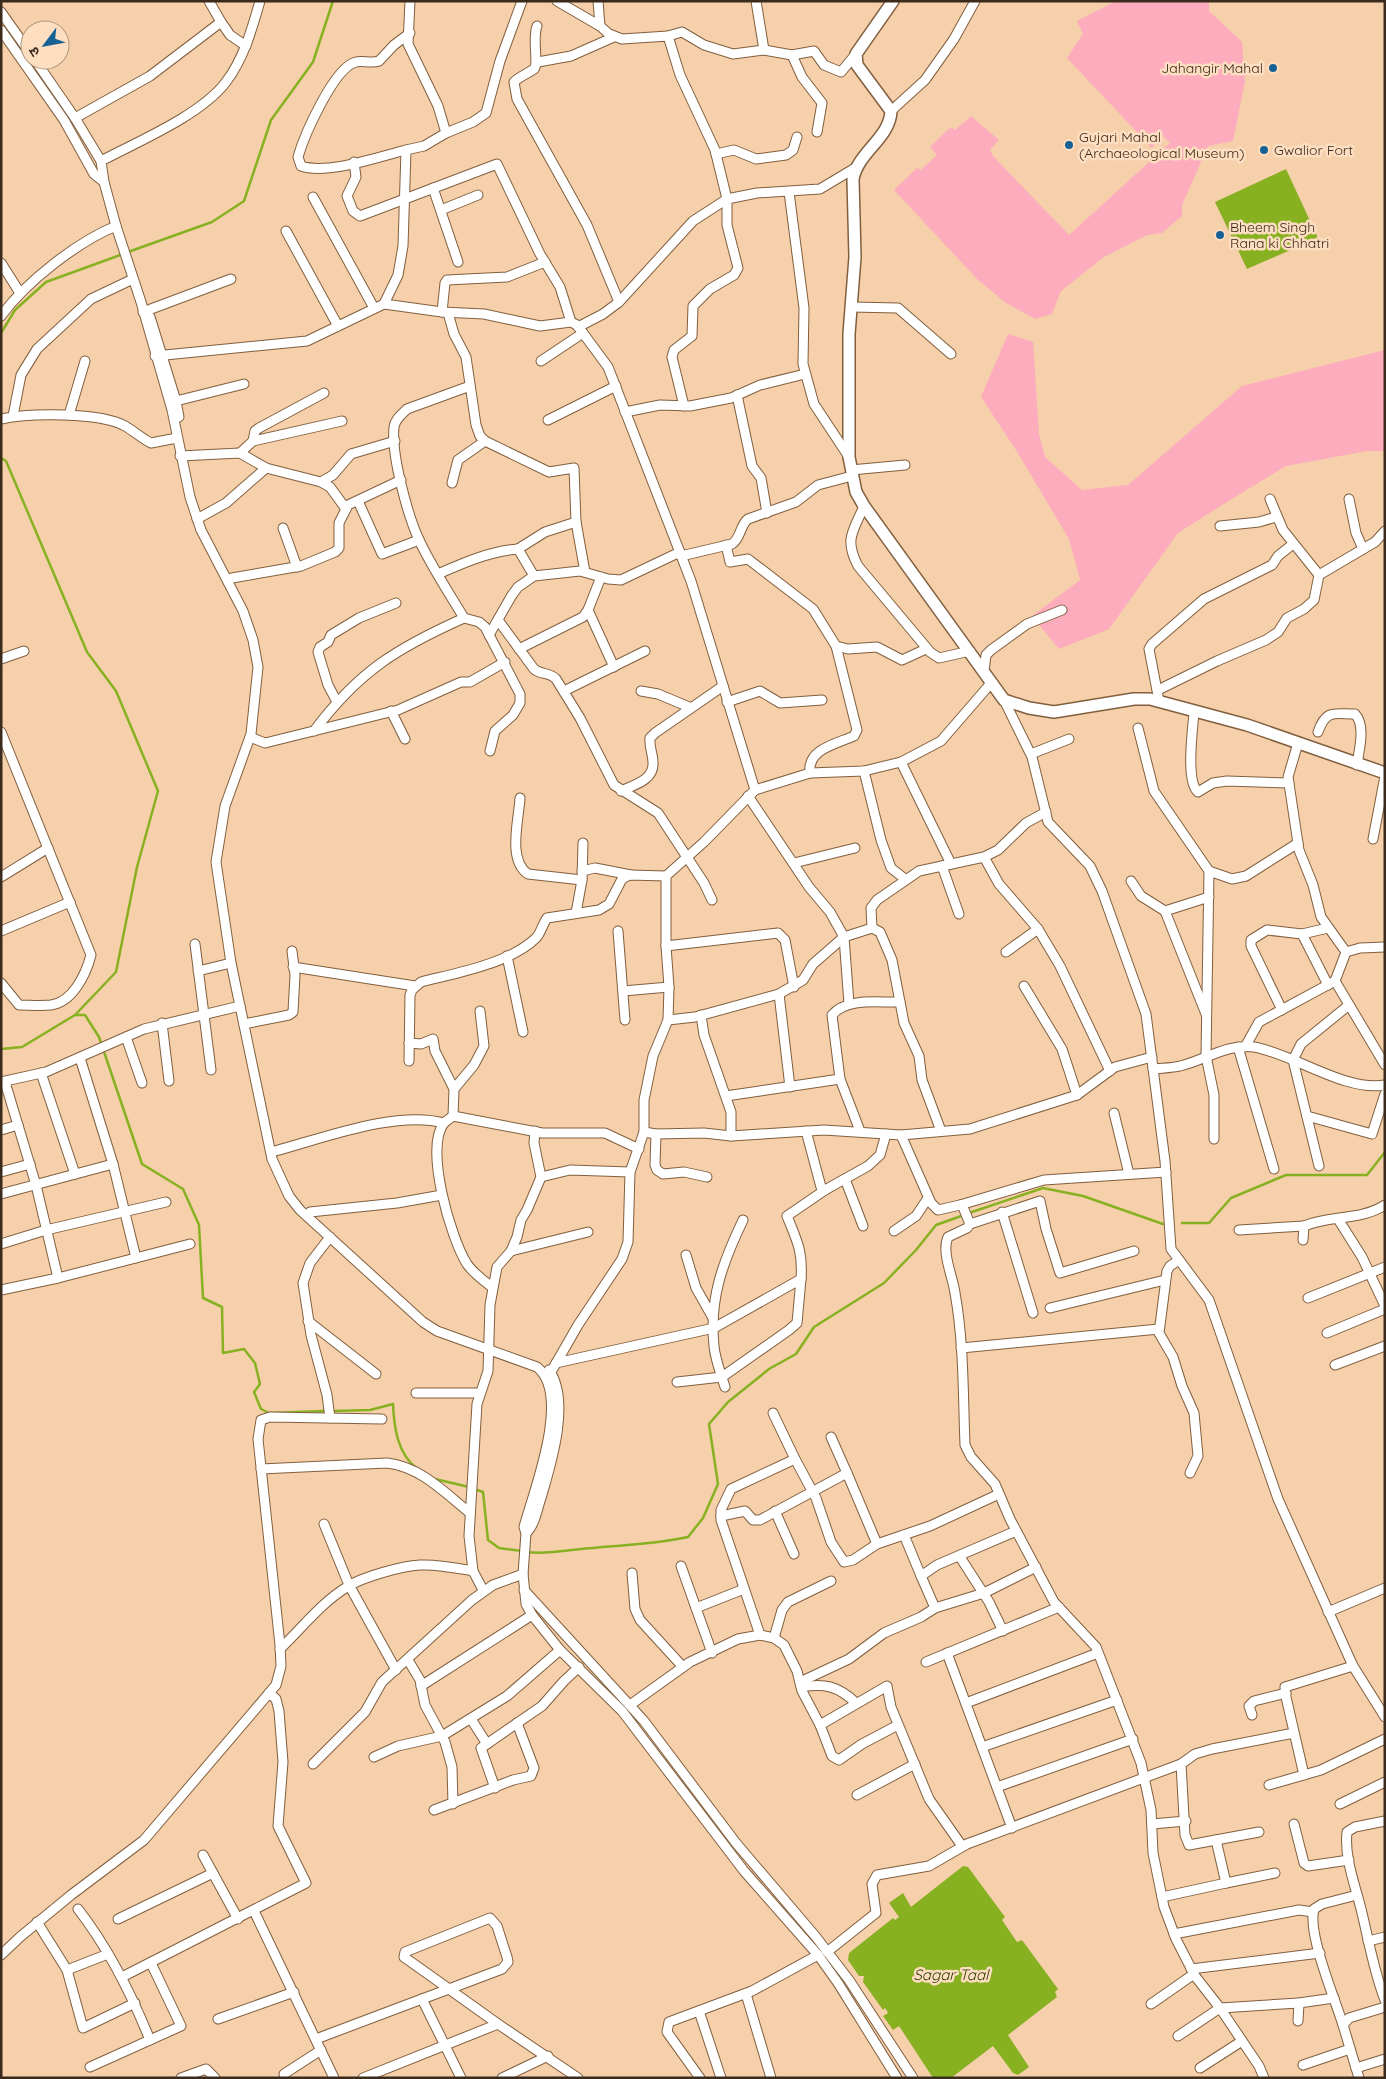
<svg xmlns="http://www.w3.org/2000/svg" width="1386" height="2079" viewBox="0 0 1386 2079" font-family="Quicksand,'Noto Sans Devanagari',sans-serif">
  <rect width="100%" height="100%" fill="#f6cfab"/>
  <g fill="#fdacbe">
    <path d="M1116 1H1209V11L1242 42 1245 81 1233 141 1208 146 1182 205V216L1162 233 1147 235 1104 257 1061 291 1052 314 1035 319 1006 303 978 280 894 190 917 168 921 170 937 155 930 147 951 127 955 130 971 116 999 140 990 150 993 156 1069 235 1170 143 1162 135 1152 148 1067 58 1083 34 1077 21Z"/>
    <path d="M1008 334 1033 342 1039 434 1045 457 1082 490 1128 485 1242 386 1385 350V451H1367L1286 466 1230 500 1178 533 1109 629 1059 649 1032 616 1080 580 1069 539 1016 450 981 397Z"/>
  </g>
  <g fill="#88b122">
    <path d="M1286 169 1318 238 1247 269 1215 202Z"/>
    <path d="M963 1866 968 1867 1005 1917 1002 1920 1017 1942 1022 1940 1058 1989 1055 1992 1057 1997 1008 2035 1029 2067 1018 2075 1013 2073 993 2046 951 2078H933L899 2026 893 2030 883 2016 888 2013 885 2008 883 2010 863 1982 864 1976H859L848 1960 849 1953 893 1918 895 1920 899 1917 889 1903 903 1893 911 1907Z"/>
  </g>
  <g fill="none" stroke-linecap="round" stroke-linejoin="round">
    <g stroke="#88b122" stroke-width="2.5">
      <path d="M128 252 212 222 244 201 271 120 313 62 333 1"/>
      <path d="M1 333 15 310 46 282 123 254"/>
      <path d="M1 458 6 461 87 652 116 691 158 791 137 867 116 972 75 1015 22 1047 1 1049"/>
      <path d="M75 1015H85L99 1037 142 1164 183 1189 199 1225 203 1298 222 1307 223 1353 244 1349 255 1363 260 1384 254 1392 261 1409 269 1413 324 1411"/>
      <path d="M969 1213 1043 1188 1083 1196 1163 1224"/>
      <path d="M1182 1223H1209L1231 1198 1286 1175H1367L1385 1152"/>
      <path d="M335 1411 370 1410 393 1404C394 1426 397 1455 418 1469"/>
      <path d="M435 1479 469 1487"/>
      <path d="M474 1489 483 1492 488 1540 499 1548 522 1551"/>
      <path d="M527 1552C549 1555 571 1549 593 1548 625 1545 656 1544 688 1537L703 1518 718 1484 709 1424 728 1402 769 1369 796 1354 814 1327 884 1283 916 1250 936 1225 964 1215"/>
    </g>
    <g stroke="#815f3e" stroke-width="11">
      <g id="minor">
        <path d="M209 1 221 22"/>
        <path d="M557 1 600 26 609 34 622 39 668 36 680 75 715 150 727 199V225L738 268 734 275 710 289 693 306 692 336 674 350 672 357 684 406"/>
        <path d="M598 1 600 26"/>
        <path d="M1 12 30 53"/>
        <path d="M537 26C532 39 539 64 534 69 527 74 520 76 514 82L517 99 587 225 619 302"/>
        <path d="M1 30 64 120 94 174 104 182"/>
        <path d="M668 36 682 32 704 45 733 54 764 50 756 1"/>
        <path d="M764 50 792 55 814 51 824 65 841 72 856 54"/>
        <path d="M792 55 802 77 822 103 817 132"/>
        <path d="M35 60 75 118 101 161 104 182 116 226 141 302 172 410 190 497 201 530 243 611 253 640 258 667 251 734 225 806 216 862 231 963 272 1159 289 1196 300 1210 423 1322 437 1331 537 1367C572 1395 534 1490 524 1527L526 1533 523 1574 526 1604 532 1615 560 1650 622 1711 744 1871 818 1955 838 1983 897 2078"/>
        <path d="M538 62 571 56 614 37"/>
        <path d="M891 111 925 80 954 39 975 1"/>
        <path d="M75 118 150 76 221 22 230 35 246 46"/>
        <path d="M446 133 473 122 486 113 500 61 522 1"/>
        <path d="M406 150C378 157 327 175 301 166L298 157C304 136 334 67 356 62 363 60 371 64 379 61L394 45 410 33"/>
        <path d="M716 154 734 150 756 159 786 155 793 150 797 137"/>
        <path d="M101 161C139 141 201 115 226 82 244 58 252 29 260 1"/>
        <path d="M354 162 356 177 347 196 353 211 360 216 497 164 540 254 560 287 571 322"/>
        <path d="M433 188 458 262"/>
        <path d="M789 192 804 308 803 364 814 404 849 457"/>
        <path d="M313 197 374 308"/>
        <path d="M441 210 478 195"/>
        <path d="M286 231 338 326"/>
        <path d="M1 263 20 293"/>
        <path d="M384 304 398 275 403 246 406 150 424 146 446 133 438 106 408 44 410 1"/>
        <path d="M851 307 898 308 951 354"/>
        <path d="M143 312 231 279"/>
        <path d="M442 312 445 283 447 280 507 277 545 262"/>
        <path d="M448 313 454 334 466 357 476 425 480 436 485 441 549 472 574 468 576 522"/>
        <path d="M1 316C26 282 77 242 116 226"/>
        <path d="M150 317 176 401 179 417"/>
        <path d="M578 327 603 314 619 302 693 221 727 199 757 193 820 189 855 168"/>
        <path d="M155 356 307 341 384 304 442 312 484 314 540 326 571 322 577 325 608 367 691 581 755 790 704 842 666 876V946L669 987 668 1020 653 1056 644 1100V1132L630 1172 628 1242 622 1259 578 1325 547 1379"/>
        <path d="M541 361 583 333"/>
        <path d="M470 386 407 409C402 414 395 419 394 427 391 455 408 517 420 542 433 569 449 593 464 618L479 622 485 627 520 694V703L513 715 495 731 490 751"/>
        <path d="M737 395 752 466 761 478 767 513"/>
        <path d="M176 401 244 384"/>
        <path d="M625 412 660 405 690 406 731 398 760 385 805 374"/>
        <path d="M69 415 85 361"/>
        <path d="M13 416 21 375 37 349 91 299 133 279"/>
        <path d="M1 419C29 413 100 412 125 426 134 431 141 438 151 443L177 438"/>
        <path d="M548 420 616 386"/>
        <path d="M253 441 255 431 259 428 324 393"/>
        <path d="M240 453 253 441 342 421"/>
        <path d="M180 456 240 453 266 468 321 482 330 487 346 509"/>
        <path d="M851 470 905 465"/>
        <path d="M321 482 333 475 351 454 395 441"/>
        <path d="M452 483 458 460 485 441"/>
        <path d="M1270 499 1283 530 1319 575 1375 542 1385 531"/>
        <path d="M1349 499 1356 533 1363 549"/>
        <path d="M358 501 382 554 419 540"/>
        <path d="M864 506C853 532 844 539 858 566L930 652 939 658 970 651"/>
        <path d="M197 519 226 503 266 468"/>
        <path d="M1220 526 1259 522 1276 517"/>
        <path d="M283 528 297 567"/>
        <path d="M726 545 730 562 748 559 813 609 836 646 857 730 854 736C836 744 807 749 810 773"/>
        <path d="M518 549 545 532 576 522 585 572"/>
        <path d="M681 556 732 544C741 538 740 525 748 519L796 502 818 485 852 476"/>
        <path d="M438 574C463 563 490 551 518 549L534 576"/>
        <path d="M232 578 301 566 335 552 339 548V523L348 505 401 480"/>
        <path d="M588 610 614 667"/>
        <path d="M498 620 534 669C541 675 549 672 556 679L580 718 614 785 658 813 704 883 712 900"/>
        <path d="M489 635 512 595 518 587 534 576 580 571 608 579 621 580 680 552"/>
        <path d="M836 646 848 649 877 647 902 660 926 649"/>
        <path d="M519 649 583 617 588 610 601 577"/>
        <path d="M1 659 24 651"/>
        <path d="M984 671 986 655 991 650 1027 624 1062 610"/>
        <path d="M1158 690 1217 661 1266 640 1278 632 1287 618 1304 609 1314 600 1319 575"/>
        <path d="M564 691 645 651"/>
        <path d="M641 691 658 694 689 707"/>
        <path d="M1004 700 1032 757 1048 822 1090 866 1102 891 1146 1014 1165 1161 1171 1249 1209 1300 1278 1499 1353 1666 1385 1717"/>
        <path d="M1159 701 1149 649 1152 644 1204 599 1272 565 1278 556 1293 544"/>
        <path d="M337 702 328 685 318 652 320 647 328 642 331 635 359 618 396 603"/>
        <path d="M727 702 760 691 780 703 822 700"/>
        <path d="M391 711 405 739"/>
        <path d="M1194 712C1193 728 1185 781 1198 792L1213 783 1227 781 1289 783"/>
        <path d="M1138 728 1154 791 1209 871 1232 879 1246 876 1298 843"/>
        <path d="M314 731C359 671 397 648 464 618"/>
        <path d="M1 732 91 955C86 974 73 1002 51 1005 40 1006 29 1005 19 1005L1 983"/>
        <path d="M1318 732C1326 709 1334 714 1355 714 1366 726 1359 749 1357 765"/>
        <path d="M250 737 265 743 398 710 461 682H470L505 662"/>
        <path d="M1298 743 1288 777 1299 850 1313 885 1321 917 1346 952 1335 981 1385 1065"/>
        <path d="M1031 754 1069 739"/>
        <path d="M901 762 951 864"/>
        <path d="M864 771 881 840 891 868 905 879"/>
        <path d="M755 790 810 773 864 771 901 762 941 741 992 682"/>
        <path d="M621 791C634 785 654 780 653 763 653 754 649 747 650 738L655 733 723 686"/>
        <path d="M748 796 809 887 830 912 844 937 872 928 880 932 892 960 904 1023 919 1056 922 1080 941 1131"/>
        <path d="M520 798C519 819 507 860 528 874L582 880"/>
        <path d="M1373 839 1385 776"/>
        <path d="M984 857 999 884 1038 929 1060 966 1110 1071"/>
        <path d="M794 863 855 848"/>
        <path d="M942 866 959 914"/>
        <path d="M582 871 595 868 631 875"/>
        <path d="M1209 871 1206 1056 1214 1095V1139"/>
        <path d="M1 877 48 848"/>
        <path d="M1131 881 1141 896 1165 911 1209 897"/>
        <path d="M1165 911 1206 1014"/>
        <path d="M576 913 582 880 583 843"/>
        <path d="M872 928 871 908 877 900 919 871 984 857 998 850 1026 823 1046 812"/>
        <path d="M1 931 70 902"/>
        <path d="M618 931 625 1020"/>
        <path d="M1302 934 1328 985"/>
        <path d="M844 937 849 1004"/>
        <path d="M195 944 211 1070"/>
        <path d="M666 946 778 933 785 940 794 987"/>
        <path d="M1006 952 1038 929"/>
        <path d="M1346 952 1360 948 1385 947"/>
        <path d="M507 956 523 1032"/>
        <path d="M293 967 415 986"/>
        <path d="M198 971 231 963"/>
        <path d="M1024 986 1062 1049 1077 1095"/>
        <path d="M623 991 669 987"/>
        <path d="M779 994 790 1087"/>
        <path d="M1282 1010 1251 946V940L1267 930 1302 934 1328 928"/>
        <path d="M480 1011 484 1046 474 1065 454 1089 453 1116 542 1133H605L639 1149"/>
        <path d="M701 1015 704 1035 731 1112V1136"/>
        <path d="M668 1020 695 1017 779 994 803 980 813 964 844 937"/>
        <path d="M162 1023 169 1081"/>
        <path d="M244 1024 289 1015 293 1012 295 975 292 951"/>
        <path d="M126 1037 142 1083"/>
        <path d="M409 1043 421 1044 433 1039 435 1051 454 1089"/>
        <path d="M1238 1047 1274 1169"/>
        <path d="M1245 1047 1259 1022 1335 981"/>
        <path d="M409 1061 410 995 412 990 421 982C456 973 509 964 536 938 541 933 542 925 547 918L599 910 609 904 622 879 629 875 666 876"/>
        <path d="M1153 1069C1162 1068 1172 1068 1180 1066 1203 1061 1228 1043 1254 1047 1294 1054 1345 1092 1385 1085"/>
        <path d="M41 1073 75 1174"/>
        <path d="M1 1082 46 1072 144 1029 240 1006"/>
        <path d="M5 1082 36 1185 58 1278"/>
        <path d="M726 1096 840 1079"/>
        <path d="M1114 1113 1129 1174"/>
        <path d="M453 1116C451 1118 447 1120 444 1123 424 1148 451 1239 467 1264 474 1274 483 1280 492 1287"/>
        <path d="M1307 1116 1372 1134 1385 1094"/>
        <path d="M1 1130 18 1125"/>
        <path d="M806 1131 821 1187 825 1190 868 1166 880 1155 886 1134"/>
        <path d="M860 1131 840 1079 832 1015C847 997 879 1003 900 1002"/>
        <path d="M644 1132 656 1134 704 1133 731 1136 824 1130 901 1135 970 1129 1077 1095 1115 1067 1152 1057"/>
        <path d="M656 1134 655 1165 657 1170 663 1174 684 1172 707 1177"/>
        <path d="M901 1135 931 1203 938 1210 960 1205 963 1207 970 1224 967 1228 948 1237C941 1252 953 1277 955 1293 964 1343 963 1395 965 1445L971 1457 995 1484 1010 1519 1054 1602 1096 1647 1141 1763 1151 1810 1153 1853 1164 1907 1176 1939 1195 1976 1220 2008 1259 2066 1264 2078"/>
        <path d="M275 1151C324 1138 396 1110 444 1123"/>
        <path d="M113 1164 136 1258"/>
        <path d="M1319 1166 1293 1060 1301 1044 1349 1005"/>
        <path d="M1 1172 30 1164"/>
        <path d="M541 1177 570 1170 630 1172"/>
        <path d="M845 1179 863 1226"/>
        <path d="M1 1194 113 1164 80 1058"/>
        <path d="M960 1205 1044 1180 1166 1172"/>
        <path d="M310 1212 397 1203 442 1195"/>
        <path d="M1002 1212 1033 1313"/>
        <path d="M1338 1219 1362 1257 1385 1306"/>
        <path d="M970 1224 1040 1201 1046 1229 1060 1273 1134 1251"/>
        <path d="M1239 1230 1304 1226"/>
        <path d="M894 1231 916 1216 928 1198"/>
        <path d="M1303 1240 1304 1226C1330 1215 1360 1221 1385 1205"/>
        <path d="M1 1244 46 1230 166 1202"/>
        <path d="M511 1251 588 1232"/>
        <path d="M686 1255 696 1288 713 1318"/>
        <path d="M1179 1260 1170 1266 1167 1271 1159 1333 1173 1357 1182 1386 1194 1413 1198 1456 1190 1473"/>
        <path d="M801 1279C803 1251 797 1241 787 1216L825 1190"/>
        <path d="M1 1290 58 1278 190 1244"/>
        <path d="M1308 1298 1385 1267"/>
        <path d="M1050 1308 1165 1280"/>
        <path d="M308 1321 376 1374"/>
        <path d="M1327 1333 1385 1309"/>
        <path d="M961 1348 1159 1329"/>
        <path d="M556 1363 714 1328 801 1279 797 1323 789 1330 722 1377 677 1382"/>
        <path d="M1335 1365 1385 1346"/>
        <path d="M725 1387C721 1374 715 1359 714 1346 709 1298 723 1262 743 1220"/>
        <path d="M416 1393H479"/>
        <path d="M773 1413 795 1459"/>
        <path d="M330 1418 327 1395 311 1335 303 1283 310 1263 330 1237"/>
        <path d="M831 1437 847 1473"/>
        <path d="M261 1469 387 1463C421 1467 444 1492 470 1513"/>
        <path d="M775 1511 794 1554"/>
        <path d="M721 1516 745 1511 753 1520H760L847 1473 877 1544"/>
        <path d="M324 1524 349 1585 396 1670"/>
        <path d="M526 1533C535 1525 537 1509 541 1498 551 1464 571 1401 549 1370"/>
        <path d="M904 1535 921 1576 937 1565 1016 1531"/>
        <path d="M960 1557 989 1602 1003 1631"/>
        <path d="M681 1566 712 1653"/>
        <path d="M632 1573 635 1609 640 1620 683 1667"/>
        <path d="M921 1576 935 1608 984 1593 1036 1567"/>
        <path d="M483 1590 473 1571 469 1536 477 1404 488 1371 490 1305 497 1267 511 1251 517 1237 521 1220 527 1210 541 1177 534 1143 535 1131"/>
        <path d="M524 1590 644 1721 736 1843 816 1937 849 1980 913 2078"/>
        <path d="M696 1608 744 1589"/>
        <path d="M1328 1612 1385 1588"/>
        <path d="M760 1635 721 1520V1510L731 1489 795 1459 816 1498 831 1542 844 1562 853 1560 877 1544 930 1526 999 1494"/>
        <path d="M774 1638 782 1610 788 1602 831 1581"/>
        <path d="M280 1649C301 1629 322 1602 347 1587 362 1577 402 1566 420 1565 438 1564 456 1568 473 1571"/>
        <path d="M947 1653 1012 1828"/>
        <path d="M408 1660 420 1680 425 1705 445 1742 452 1767 453 1804"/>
        <path d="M926 1662 1059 1607"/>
        <path d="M800 1682 849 1659 884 1633 921 1617 935 1608"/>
        <path d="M421 1686 532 1615"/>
        <path d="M801 1687C825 1683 838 1686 856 1703"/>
        <path d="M966 1703 1098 1653"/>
        <path d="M630 1705 690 1662 738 1639 760 1635 774 1638 784 1645 797 1671 802 1691 820 1725 887 1686 891 1707 929 1799 962 1846"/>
        <path d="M1252 1715 1249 1706 1254 1701 1286 1693"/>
        <path d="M471 1719 487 1744"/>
        <path d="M820 1725 832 1756 839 1760 862 1744 898 1725"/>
        <path d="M982 1747 1117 1700"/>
        <path d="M374 1757 398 1746 442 1736 507 1696 560 1650"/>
        <path d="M313 1764 365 1712 382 1682 472 1600 493 1585 523 1574"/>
        <path d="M1181 1764 1185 1835 1189 1845 1259 1832"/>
        <path d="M1304 1775 1286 1697 1285 1687 1353 1666"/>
        <path d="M1269 1785 1321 1770 1385 1739"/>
        <path d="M997 1787 1133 1739"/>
        <path d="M495 1788 481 1748 542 1706 564 1681 579 1667"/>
        <path d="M857 1795 915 1764"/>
        <path d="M1340 1804 1385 1782"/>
        <path d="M434 1810 513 1780 531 1776 534 1768 517 1723"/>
        <path d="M1385 1821 1355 1827 1347 1832C1344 1859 1356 1887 1362 1913 1369 1942 1374 1972 1385 2000"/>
        <path d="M1152 1824 1186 1821"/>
        <path d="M1294 1824 1304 1863 1308 1866 1349 1860"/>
        <path d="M1216 1840 1226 1883 1275 1873"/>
        <path d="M203 1855 238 1919"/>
        <path d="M1162 1897 1226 1883"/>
        <path d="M78 1909C109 1949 131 1993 150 2040"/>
        <path d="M254 1911 334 2078"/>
        <path d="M490 1918 497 1926 507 1957 508 1962 502 1969 449 1989 404 1957 405 1952Z"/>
        <path d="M118 1919 213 1873"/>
        <path d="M37 1922 67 1970 108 1954"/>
        <path d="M1174 1934 1299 1910 1313 1912"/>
        <path d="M1368 1941 1385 1937"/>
        <path d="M827 1952 876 1913 872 1884 877 1875 929 1866 967 1844 1181 1764 1195 1754 1212 1749 1294 1733"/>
        <path d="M1 1955 20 1937 71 1895 144 1840 276 1685 281 1666 280 1645 258 1439 261 1420 270 1417 382 1419"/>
        <path d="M1191 1969 1320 1953"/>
        <path d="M67 1970 83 2028 135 2003"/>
        <path d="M122 1977 306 1883 278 1826 283 1762 279 1711 276 1699 269 1693"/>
        <path d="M746 1994 771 2078"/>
        <path d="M422 1999 449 1989 498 2024"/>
        <path d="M1151 2004 1194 1974"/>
        <path d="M699 2011 721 2078"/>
        <path d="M218 2019 294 1992"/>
        <path d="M1298 2021 1299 2003 1334 1998"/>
        <path d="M1343 2025C1335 1999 1307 1933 1314 1909L1322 1904 1357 1895"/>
        <path d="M1178 2036 1220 2008 1299 2003"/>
        <path d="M316 2039 422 1999 461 2078"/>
        <path d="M1303 2065 1350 2049"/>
        <path d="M90 2067 181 2026 151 1963"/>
        <path d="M1200 2068 1242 2041"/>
        <path d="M1356 2068 1385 2059"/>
        <path d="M284 2074 321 2050"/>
        <path d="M181 2078 206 2069 215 2078"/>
        <path d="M363 2078 498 2024 578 2078"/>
        <path d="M502 2078 548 2056"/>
        <path d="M700 2078 667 2032 669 2022 752 1991 818 1955"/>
        <path d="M1359 2078 1343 2025 1349 2018 1385 2007"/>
      </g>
    </g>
    <g stroke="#815f3e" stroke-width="14">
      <path id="major" d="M893 1 856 54 857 65 891 111C890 138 858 152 853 179L855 257 849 334V457L856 492 864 506 1004 700 1029 708 1054 712 1134 699H1150L1247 725 1385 773"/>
    </g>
    <use href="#minor" stroke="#fff" stroke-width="9"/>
    <use href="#major" stroke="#fff" stroke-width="11"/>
  </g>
  <g fill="#186195" stroke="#fedec1" stroke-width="2">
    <circle cx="1273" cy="68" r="5"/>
    <circle cx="1069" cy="145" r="5"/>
    <circle cx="1264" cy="150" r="5"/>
    <circle cx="1220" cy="235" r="5"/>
  </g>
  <g text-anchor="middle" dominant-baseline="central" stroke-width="5" stroke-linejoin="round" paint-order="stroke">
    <g font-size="14" fill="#3a2b1d" stroke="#fedec1" text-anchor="start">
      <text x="1263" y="68" text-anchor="end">Jahangir Mahal</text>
      <text x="1079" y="137">Gujari Mahal<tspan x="1079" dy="16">(Archaeological Museum)</tspan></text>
      <text x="1274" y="150">Gwalior Fort</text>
      <text x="1230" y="227">Bheem Singh<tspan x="1230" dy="16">Rana ki Chhatri</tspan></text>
    </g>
    <g font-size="15" font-style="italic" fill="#2d3d06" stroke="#fedec1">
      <text x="951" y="1974">Sagar Taal</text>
    </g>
  </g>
  <rect width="1386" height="2079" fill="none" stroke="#3a2b1d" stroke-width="5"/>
  <g transform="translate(45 45) rotate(238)"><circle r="24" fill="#fedec1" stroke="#b0967f"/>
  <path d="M0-4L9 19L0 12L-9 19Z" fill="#186195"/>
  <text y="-8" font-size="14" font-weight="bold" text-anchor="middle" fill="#3a2b1d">उ</text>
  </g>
</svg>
